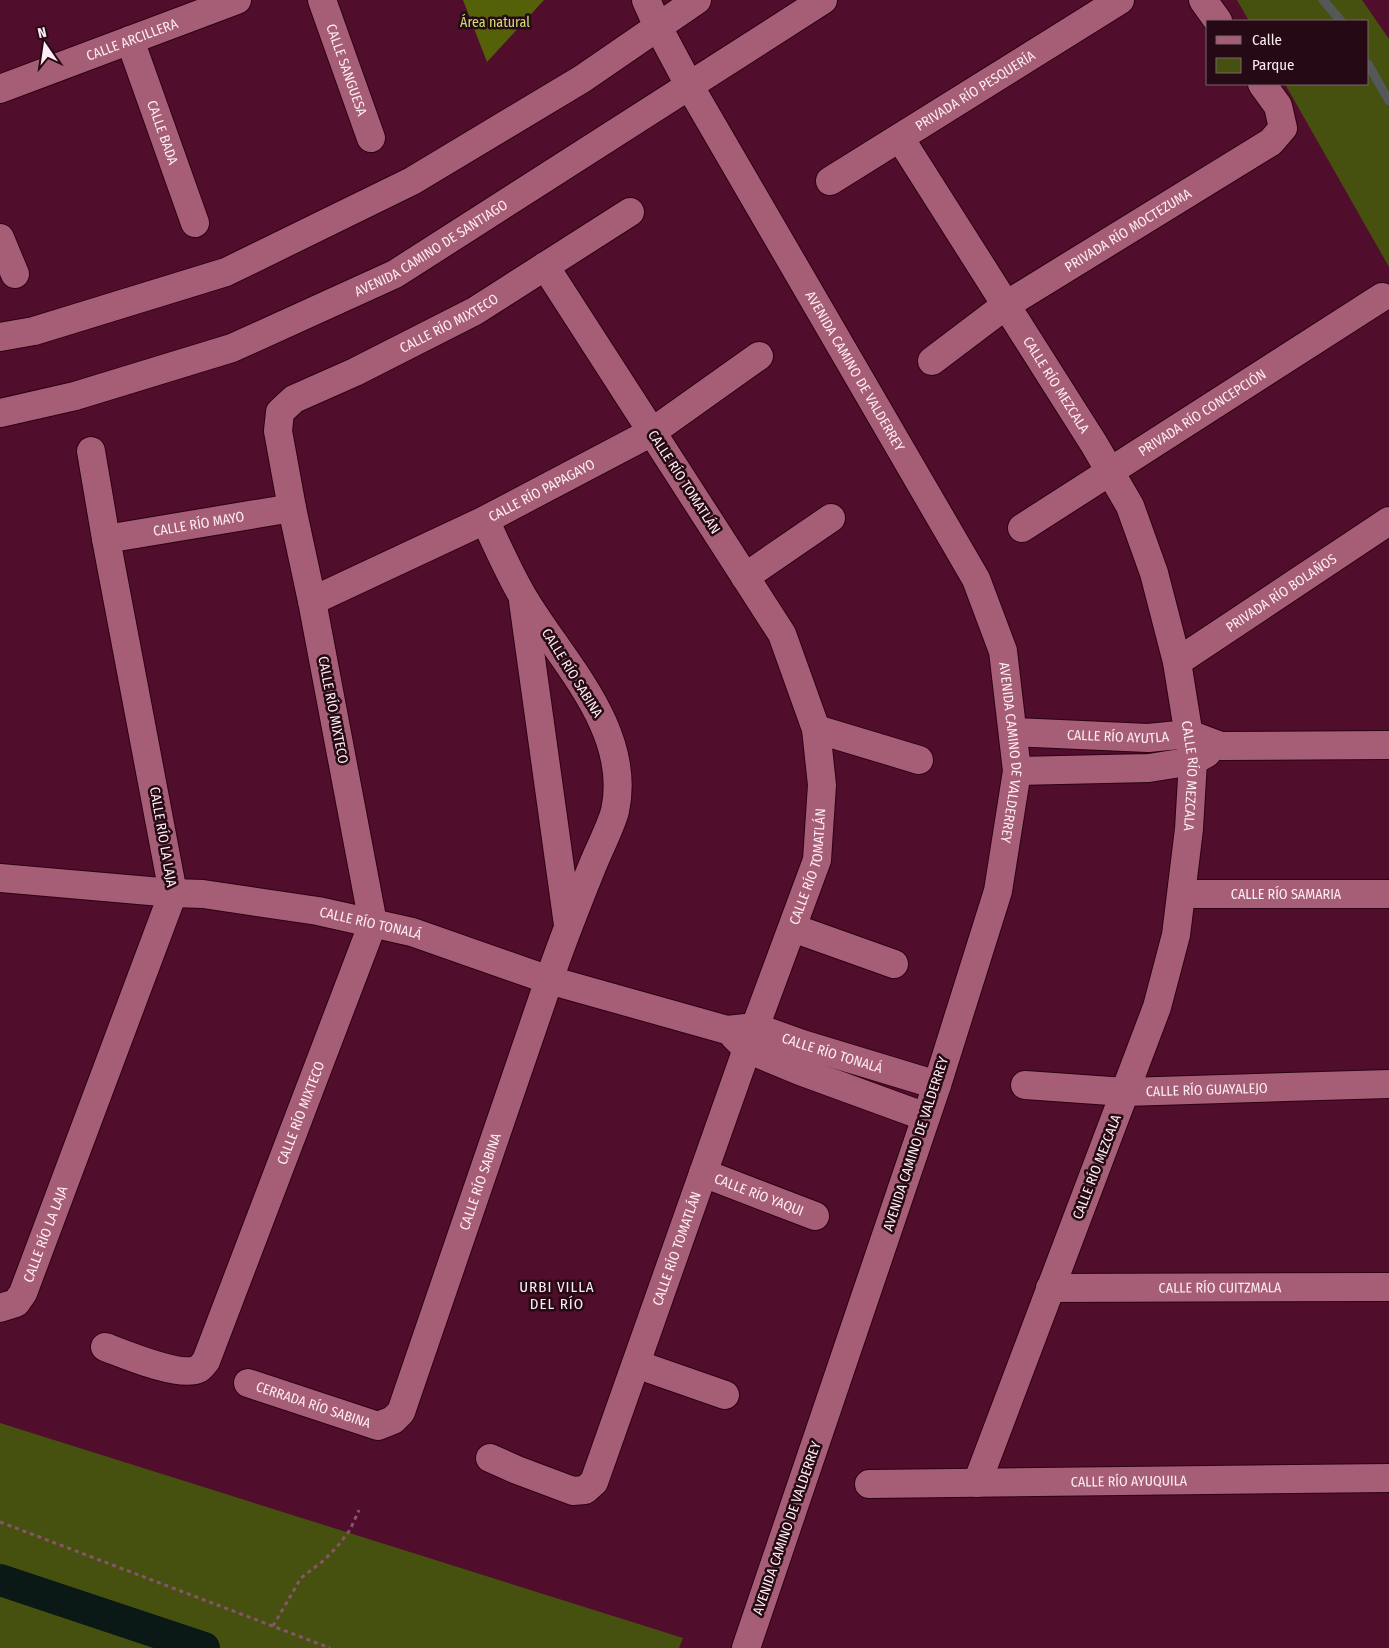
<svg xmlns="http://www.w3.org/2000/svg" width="1389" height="1648" viewBox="0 0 1389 1648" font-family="'Fira Sans Condensed',sans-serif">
  <rect width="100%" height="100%" fill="#500e2c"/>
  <g fill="#47510f">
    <path d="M1237 0H1362L1389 39V267L1285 84H1368V21H1249Z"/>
    <path d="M0 1423 683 1638 679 1648H0Z"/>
  </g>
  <path fill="#556108" d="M463 0H544L487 62Z"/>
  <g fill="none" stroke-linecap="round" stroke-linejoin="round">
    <g stroke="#545858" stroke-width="9">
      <path d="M1323 0 1341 21"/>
      <path d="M1368 64 1389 101"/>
    </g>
    <path stroke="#0b1916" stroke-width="32" d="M0 1580 204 1648"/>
    <g stroke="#2d0014" stroke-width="30">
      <g id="minor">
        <path id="s1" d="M322 0 371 138"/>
        <path id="s2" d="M646 0 658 27 689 85 976 579 1003 651 1017 771 998 891 937 1085 746 1648"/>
        <path d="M1203 0 1218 21"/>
        <path id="s3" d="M130 40 195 223"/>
        <path id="s4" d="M0 89 237 0"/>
        <path id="s5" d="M900 138 1094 444 1130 506 1154 573 1177 662 1193 761 1189 829 1176 935 1157 1007 977 1483"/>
        <path id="s6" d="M830 181 1120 0"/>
        <path d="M0 238 15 274"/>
        <path d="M0 337 34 331 226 272 412 181 582 79 697 0"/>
        <path id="s7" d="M932 361 1006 305 1271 142 1283 128 1278 106 1262 84"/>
        <path id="s8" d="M0 413 75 396 232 348 395 274 823 0"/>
        <path id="s9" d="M1022 528 1382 297"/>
        <path id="s10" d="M106 539 292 508"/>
        <path d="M745 577 831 518"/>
        <path id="s11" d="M312 601 485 520 652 432 759 356"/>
        <path d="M523 601 568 925"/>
        <path id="s12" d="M1177 662 1389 521"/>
        <path d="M816 729 919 760"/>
        <path id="s13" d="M1013 732 1148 738 1189 734 1221 746 1389 745"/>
        <path d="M1017 771 1149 768 1193 761 1207 753"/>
        <path id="s14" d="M0 878 173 893 203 894 318 911 412 932 549 980 727 1030 755 1027 802 1044 937 1085"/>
        <path id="s15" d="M1182 894H1389"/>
        <path d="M793 928 894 964"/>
        <path d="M734 1036 747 1049 800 1071 926 1117"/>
        <path id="s16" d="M1025 1085 1125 1092 1389 1084"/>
        <path id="s17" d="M703 1173 815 1216"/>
        <path id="s18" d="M1050 1288 1389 1287"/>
        <path id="s19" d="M0 1308 16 1303 23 1293 173 893 106 539 91 451"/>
        <path id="s20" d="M105 1347C124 1354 180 1378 198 1369 201 1368 204 1363 206 1361L373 923 312 601 292 508 278 431 280 412 294 399 355 372 475 311 630 212"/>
        <path d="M636 1364 725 1395"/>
        <path id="s21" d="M248 1383 378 1426 393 1420 401 1412 549 980C562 942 577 904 592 867 599 849 610 829 615 811 633 729 559 659 522 595 508 571 497 545 485 520"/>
        <path id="s22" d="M490 1458 517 1470 573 1491 585 1490 594 1482 747 1049 817 860 822 785 816 729 782 634 545 266"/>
        <path id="s23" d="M869 1484 1389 1478"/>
      </g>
    </g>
    <g stroke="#87556b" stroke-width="3" stroke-dasharray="4 4" stroke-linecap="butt">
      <path d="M0 1522 330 1648"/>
      <path d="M273 1626 301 1578 323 1561 337 1547 350 1530 359 1510"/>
    </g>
    <use href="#minor" stroke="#a65d76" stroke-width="28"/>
  </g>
  <g text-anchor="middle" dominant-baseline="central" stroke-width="5" stroke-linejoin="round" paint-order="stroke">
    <g font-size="14" fill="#cce075" stroke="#250914">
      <text x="495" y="22">Área natural</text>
    </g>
    <g font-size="14" fill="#fdecf1" stroke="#250914">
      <text stroke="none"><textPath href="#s4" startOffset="141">CALLE ARCILLERA</textPath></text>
      <text stroke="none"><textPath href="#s1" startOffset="74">CALLE SANGUESA</textPath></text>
      <text stroke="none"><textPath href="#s6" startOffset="171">PRIVADA RÍO PESQUERÍA</textPath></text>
      <text stroke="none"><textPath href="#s3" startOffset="98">CALLE BADA</textPath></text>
      <text stroke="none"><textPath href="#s7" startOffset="236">PRIVADA RÍO MOCTEZUMA</textPath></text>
      <text stroke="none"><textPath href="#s8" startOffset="464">AVENIDA CAMINO DE SANTIAGO</textPath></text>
      <text stroke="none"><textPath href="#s20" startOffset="1289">CALLE RÍO MIXTECO</textPath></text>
      <text stroke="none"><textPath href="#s2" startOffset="426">AVENIDA CAMINO DE VALDERREY</textPath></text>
      <text stroke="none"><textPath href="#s5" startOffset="292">CALLE RÍO MEZCALA</textPath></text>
      <text stroke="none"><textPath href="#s9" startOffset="214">PRIVADA RÍO CONCEPCIÓN</textPath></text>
      <text transform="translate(684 482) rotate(57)">CALLE RÍO TOMATLÁN</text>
      <text stroke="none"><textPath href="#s11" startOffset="255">CALLE RÍO PAPAGAYO</textPath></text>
      <text stroke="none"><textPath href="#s10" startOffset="94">CALLE RÍO MAYO</textPath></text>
      <text stroke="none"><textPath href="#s12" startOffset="125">PRIVADA RÍO BOLAÑOS</textPath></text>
      <text transform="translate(572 673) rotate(58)">CALLE RÍO SABINA</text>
      <text transform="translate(333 710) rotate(79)">CALLE RÍO MIXTECO</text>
      <text stroke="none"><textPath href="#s13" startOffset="105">CALLE RÍO AYUTLA</textPath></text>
      <text stroke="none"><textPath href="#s2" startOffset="846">AVENIDA CAMINO DE VALDERREY</textPath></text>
      <text stroke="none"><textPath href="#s5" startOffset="712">CALLE RÍO MEZCALA</textPath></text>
      <text transform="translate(163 837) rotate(80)">CALLE RÍO LA LAJA</text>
      <text stroke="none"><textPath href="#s22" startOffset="766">CALLE RÍO TOMATLÁN</textPath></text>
      <text stroke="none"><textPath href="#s15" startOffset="104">CALLE RÍO SAMARIA</textPath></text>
      <text stroke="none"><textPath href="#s14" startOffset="374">CALLE RÍO TONALÁ</textPath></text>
      <text stroke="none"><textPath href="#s14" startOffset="856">CALLE RÍO TONALÁ</textPath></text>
      <text stroke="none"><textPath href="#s16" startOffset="182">CALLE RÍO GUAYALEJO</textPath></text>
      <text stroke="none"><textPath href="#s20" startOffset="374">CALLE RÍO MIXTECO</textPath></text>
      <text transform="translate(916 1144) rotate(-72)">AVENIDA CAMINO DE VALDERREY</text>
      <text transform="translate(1097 1167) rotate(-69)">CALLE RÍO MEZCALA</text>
      <text stroke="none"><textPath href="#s21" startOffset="408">CALLE RÍO SABINA</textPath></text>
      <text stroke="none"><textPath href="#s17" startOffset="60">CALLE RÍO YAQUI</textPath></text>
      <text stroke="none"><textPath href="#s19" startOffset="92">CALLE RÍO LA LAJA</textPath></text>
      <text stroke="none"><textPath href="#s22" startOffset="361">CALLE RÍO TOMATLÁN</textPath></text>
      <text stroke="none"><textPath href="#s18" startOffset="170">CALLE RÍO CUITZMALA</textPath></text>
      <text stroke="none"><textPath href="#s21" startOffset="69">CERRADA RÍO SABINA</textPath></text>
      <text stroke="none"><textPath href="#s23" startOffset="260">CALLE RÍO AYUQUILA</textPath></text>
      <text transform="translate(787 1528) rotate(-71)">AVENIDA CAMINO DE VALDERREY</text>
    </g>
    <g font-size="15" letter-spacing="1" fill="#fdecf1" stroke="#250914">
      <text x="557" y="1287">URBI VILLA<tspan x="557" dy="17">DEL RÍO</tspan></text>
    </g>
  </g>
  <rect x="1206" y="20" width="162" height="65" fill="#250914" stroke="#7b646c"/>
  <rect x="1216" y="36" width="25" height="8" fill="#a65d76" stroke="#7b646c"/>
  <text x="1252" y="45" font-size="15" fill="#fdecf1">Calle</text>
  <rect x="1216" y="58" width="25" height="15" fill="#47510f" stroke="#7b646c"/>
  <text x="1252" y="70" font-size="15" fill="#fdecf1">Parque</text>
  <g transform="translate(45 45) rotate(347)" stroke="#250914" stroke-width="4" paint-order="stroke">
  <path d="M0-4L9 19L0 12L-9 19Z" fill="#fdecf1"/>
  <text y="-8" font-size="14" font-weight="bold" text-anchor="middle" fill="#fdecf1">N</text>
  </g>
</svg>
